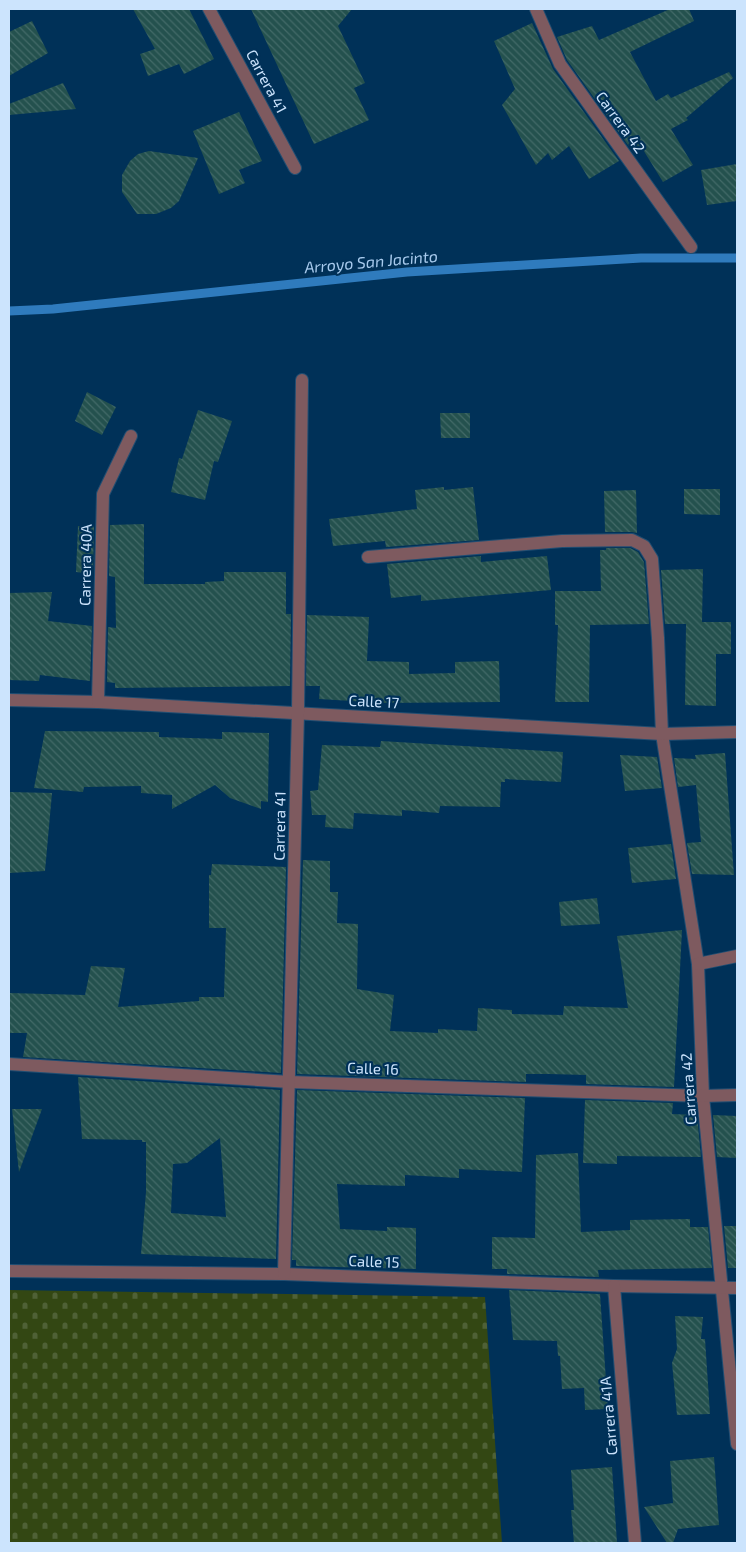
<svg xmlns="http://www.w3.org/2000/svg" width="746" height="1552" viewBox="0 0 746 1552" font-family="'Exo 2',sans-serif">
  <defs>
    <pattern id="cemetery-stones" width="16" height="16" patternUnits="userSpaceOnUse" patternTransform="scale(1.25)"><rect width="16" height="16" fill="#334713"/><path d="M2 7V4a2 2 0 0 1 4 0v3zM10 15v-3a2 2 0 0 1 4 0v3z" fill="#4f6136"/></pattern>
    <pattern id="building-back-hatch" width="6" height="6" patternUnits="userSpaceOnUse" patternTransform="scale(1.25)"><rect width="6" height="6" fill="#24514e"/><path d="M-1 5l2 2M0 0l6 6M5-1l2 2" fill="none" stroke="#436a68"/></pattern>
  </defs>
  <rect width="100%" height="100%" fill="#003158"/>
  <path fill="url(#cemetery-stones)" d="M9 1290 485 1297 502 1543H9Z"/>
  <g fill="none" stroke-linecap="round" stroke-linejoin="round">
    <path stroke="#2f7bbd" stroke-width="9" d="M9 311 53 309 407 272 641 258H737"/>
  </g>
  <g fill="url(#building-back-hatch)" fill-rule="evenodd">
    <path d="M133 9H189L214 59 184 74 179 64 148 76 140 54 155 49Z"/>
    <path d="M251 9H352L338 26 365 83 354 88 369 120 314 144Z"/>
    <path d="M670 9H689L694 21 630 52 656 101 668 94 671 98 729 72 733 78 686 118 688 120 671 129 693 165 663 182 642 148 633 152 567 60 557 37 592 26 599 40Z"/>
    <path d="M32 21 48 53 9 76V32Z"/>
    <path d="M532 23 553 69 619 161 589 179 569 146 552 160 548 153 536 165 502 105 515 89 494 41Z"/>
    <path d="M63 83 76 109 9 115V104Z"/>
    <path d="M239 112 262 161 239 170 245 183 219 194 193 131Z"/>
    <path d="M149 151 198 158 179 201 171 208 156 214H137L122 192V175L130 161 138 154Z"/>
    <path d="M737 164V201L707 205 701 170Z"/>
    <path d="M87 392 116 407 102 435 75 421Z"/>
    <path d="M198 410 232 421 218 462 214 461 205 500 171 492 179 458 182 459Z"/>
    <path d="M440 413H470V438H441Z"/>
    <path d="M444 487V490L473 487 479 540 386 547 385 541 333 546 329 519 417 509 415 490Z"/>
    <path d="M684 489H720V515L684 514Z"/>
    <path d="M636 490 637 533 632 532H605L604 491Z"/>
    <path d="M144 524V584H205V582L224 581V572H286V614H291L290 686 115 688V683L107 682 108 627 116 628 115 577 109 576 110 525Z"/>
    <path d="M78 526H94L93 574 76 572Z"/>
    <path d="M606 548H630L638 552 644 562 649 624 590 625 589 702H555L558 625H555V591H601L600 550H606Z"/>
    <path d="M481 556V562L547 556 551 590 421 601V595L391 598 387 564Z"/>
    <path d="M703 569 702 622H731V654H716V706L685 705 686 624H665L661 570Z"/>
    <path d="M52 592 48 621 92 626 90 681 40 675 39 681 9 680V593Z"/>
    <path d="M307 615 369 617 367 661 409 662V674L455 673V662L499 661 500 702 384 703 319 699 320 686H306Z"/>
    <path d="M45 731 159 732V737L222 739V732L269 733 268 802 261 801V809L230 798 215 785 172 809V795L141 793V786L84 787 83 792 34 788Z"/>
    <path d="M381 741 563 752 561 782 505 779V782H501L500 807 440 806 439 813 402 810V816L354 813 353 829 325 827 326 815H312L310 791 318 790 322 745 380 747Z"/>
    <path d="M725 753 734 875 692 874 687 843 701 842 696 785 678 787 674 758 696 759 695 755Z"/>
    <path d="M620 755 657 757 662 788 625 791Z"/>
    <path d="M9 792 52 793 45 871 9 873Z"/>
    <path d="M671 844 676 879 632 883 628 848Z"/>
    <path d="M303 860 330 861V892H338L337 923 358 924 357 989 394 995 390 1031 438 1033V1029L477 1031 478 1008 512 1010V1014L563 1015 564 1006 628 1008 617 936 682 930 674 1087 586 1084V1075L549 1074H526V1082L297 1074Z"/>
    <path d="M212 864 286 867 281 1073 23 1057 27 1033H9V993L85 995 91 966 125 968 118 1007 199 1001V997H224L226 928H209V875H211Z"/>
    <path d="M597 898 600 924 561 926 559 902Z"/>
    <path d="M78 1077 280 1090 276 1259 141 1254 146 1192V1142H142V1140L82 1139ZM220 1138 226 1217 171 1213 173 1164 187 1163Z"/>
    <path d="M297 1090 525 1098 522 1172 459 1169V1178L405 1175V1186L337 1184 340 1229 387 1231V1227L416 1228V1269L296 1266V1260H292Z"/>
    <path d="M585 1100 673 1103 672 1114 697 1115 701 1157 617 1156V1164L583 1163Z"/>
    <path d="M12 1109H42L19 1172Z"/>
    <path d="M713 1115 737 1116V1158L717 1157Z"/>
    <path d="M578 1153 581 1232 630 1230V1220L690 1219V1227H708L712 1268 598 1270 599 1277 507 1274V1269H492V1237L535 1238 536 1155Z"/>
    <path d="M724 1226H737V1268H728Z"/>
    <path d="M509 1290 600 1294 608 1409 585 1410 584 1388 562 1389 560 1356H558L557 1341 513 1340Z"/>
    <path d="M675 1316 703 1317 701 1339H705L710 1414 677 1415 672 1363 677 1349Z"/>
    <path d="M714 1457 719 1525 678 1529 673 1543H667L644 1507 673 1503 670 1461Z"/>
    <path d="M612 1467 617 1543H574L571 1510H574L571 1470Z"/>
  </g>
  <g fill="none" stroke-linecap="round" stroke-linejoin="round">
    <g stroke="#214e72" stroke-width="14">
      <g id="minor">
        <path d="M209 9 295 168"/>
        <path d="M536 9 560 64 691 247"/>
        <path d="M368 557 562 541 632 540 644 546 652 559 658 638 662 734 698 964 703 1096 737 1444"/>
        <path d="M9 700 98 702 662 734 737 732"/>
        <path d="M98 702 103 494 131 436"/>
        <path d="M698 964 737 956"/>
        <path d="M9 1064 290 1082 703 1096 737 1095"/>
        <path d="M9 1271 284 1274 614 1286 737 1288"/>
        <path d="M284 1274 298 713 302 380"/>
        <path d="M614 1286 635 1543"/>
      </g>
    </g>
    <use href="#minor" stroke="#7e5a5f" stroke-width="12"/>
  </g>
  <g text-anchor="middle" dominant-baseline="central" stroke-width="4.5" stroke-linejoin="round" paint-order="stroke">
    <g font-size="15" fill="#cce4fd" stroke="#003158">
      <text transform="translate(267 81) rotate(62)">Carrera 41</text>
      <text transform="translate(621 122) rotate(54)">Carrera 42</text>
      <text transform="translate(85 565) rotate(-89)">Carrera 40A</text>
      <text transform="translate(374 701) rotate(3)">Calle 17</text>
      <text transform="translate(279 826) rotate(-89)">Carrera 41</text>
      <text transform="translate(373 1068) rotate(2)">Calle 16</text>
      <text transform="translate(688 1089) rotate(-94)">Carrera 42</text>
      <text transform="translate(374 1261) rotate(2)">Calle 15</text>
      <text transform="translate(608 1416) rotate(-95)">Carrera 41A</text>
    </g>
    <g font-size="16" font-style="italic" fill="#a7caed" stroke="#003158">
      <text transform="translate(371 261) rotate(-5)">Arroyo San Jacinto</text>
    </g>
  </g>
  <rect width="746" height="1552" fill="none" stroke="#cce4fd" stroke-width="20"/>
</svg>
